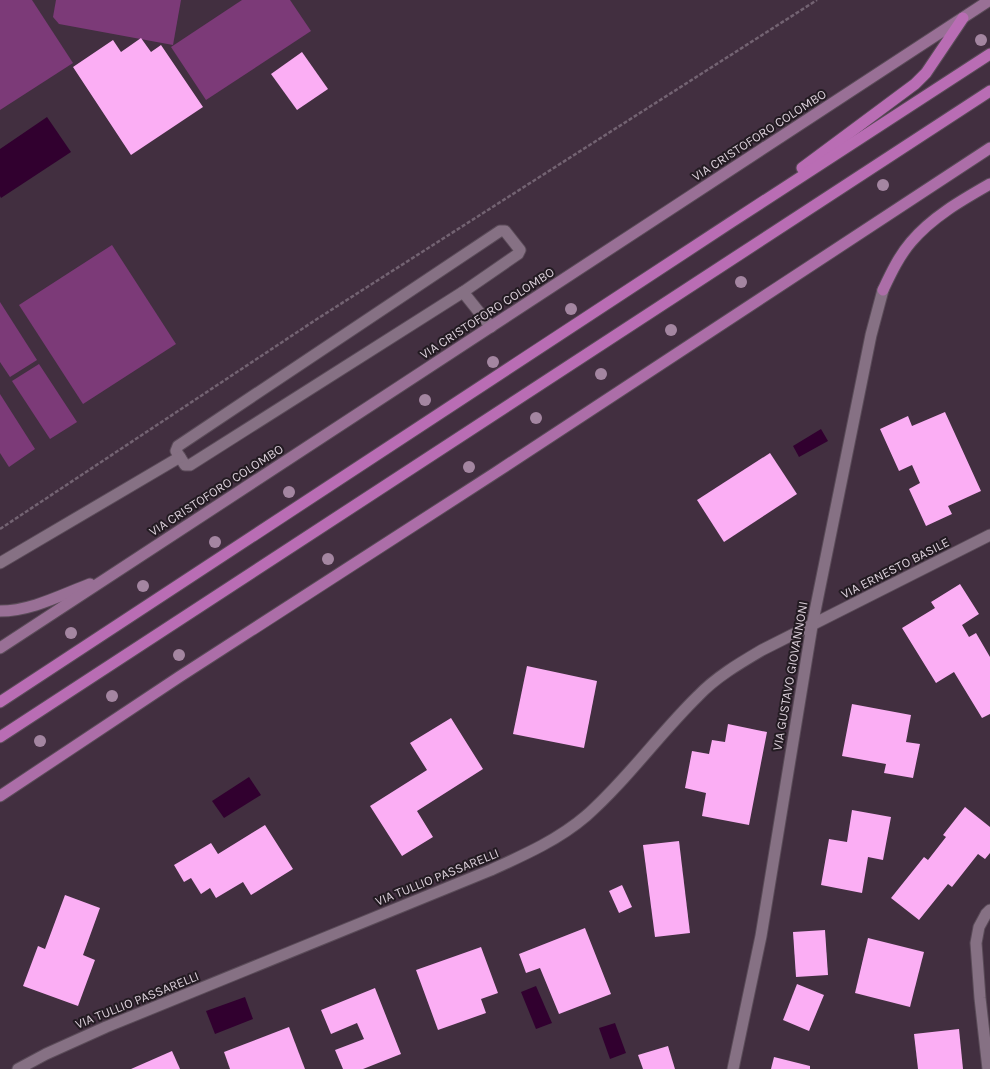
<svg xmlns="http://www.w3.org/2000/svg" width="990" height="1069" viewBox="0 0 990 1069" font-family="Karla,sans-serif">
  <rect width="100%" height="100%" fill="#422f40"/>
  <g fill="#7c3a78">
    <path d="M0 0H32L73 63 0 110Z"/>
    <path d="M56 0H181L173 45 59 24 53 17Z"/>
    <path d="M242 0H290L311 31 206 100 171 47Z"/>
    <path d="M112 245 176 344 83 404 19 305Z"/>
    <path d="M0 302 37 360 10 377 0 362Z"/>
    <path d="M39 364 77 422 50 439 12 381Z"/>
    <path d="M0 394 35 449 9 467 0 453Z"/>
  </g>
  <g fill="#31002f">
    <path d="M47 117 71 152 1 198 0 196V149Z"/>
    <path d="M821 429 828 441 799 457 793 446Z"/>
    <path d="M249 777 261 795 224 818 212 801Z"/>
    <path d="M536 986 552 1023 536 1029 521 992Z"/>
    <path d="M245 997 253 1019 215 1034 206 1011Z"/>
    <path d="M615 1023 626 1053 610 1059 599 1028Z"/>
  </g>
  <g fill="#fbaef4">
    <path d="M141 38 151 52 161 45 203 107 131 155 73 67 113 40 121 52Z"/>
    <path d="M302 52 328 89 297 110 271 74Z"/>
    <path d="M945 412 981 491 948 506 952 514 926 526 909 489 920 483 912 465 899 471 880 429 908 416 912 426Z"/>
    <path d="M770 453 797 494 724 542 697 500Z"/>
    <path d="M960 584 979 614 962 625 969 637 976 633 990 657V714L982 718 954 672 936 683 902 628 935 608 931 602Z"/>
    <path d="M527 666 597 681 584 748 513 734Z"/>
    <path d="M852 704 911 715 906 742 920 744 913 778 884 773 886 764 842 756Z"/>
    <path d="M451 718 483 769 417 811 433 837 402 856 370 806 427 770 410 743Z"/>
    <path d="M728 724 767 732 749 825 702 816 706 793 685 788 692 751 709 754 712 740 725 742Z"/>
    <path d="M965 807 990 827V853L985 859 978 854 952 887 948 884 919 920 891 898 924 857 928 860 946 837 943 835Z"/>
    <path d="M852 810 891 817 883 860 868 857 862 893 821 885 829 839 847 842Z"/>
    <path d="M265 825 293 869 251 895 243 882 216 898 210 888 201 894 191 878 184 882 174 865 211 843 218 854Z"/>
    <path d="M679 841 690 933 655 937 643 845Z"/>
    <path d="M622 885 632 907 619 913 609 891Z"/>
    <path d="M65 895 100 908 83 955 95 960 78 1006 23 986 38 946 45 949Z"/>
    <path d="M585 928 611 994 559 1014 540 968 526 973 519 954Z"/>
    <path d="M825 930 828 975 796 977 793 932Z"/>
    <path d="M868 938 924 952 910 1007 855 993Z"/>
    <path d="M481 947 498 993 481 999 486 1013 438 1030 416 970Z"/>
    <path d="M797 984 824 995 809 1031 783 1020Z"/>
    <path d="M375 988 401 1054 363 1069H343L335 1050 364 1039 357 1023 331 1034 321 1010Z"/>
    <path d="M289 1027 305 1069H230L224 1052Z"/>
    <path d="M959 1029 963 1069H918L914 1034Z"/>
    <path d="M668 1046 675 1069H643L638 1055Z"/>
    <path d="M172 1051 180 1069H131Z"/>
    <path d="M774 1057 810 1066V1069H771Z"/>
  </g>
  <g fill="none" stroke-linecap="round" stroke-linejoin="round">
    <g stroke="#5a4b58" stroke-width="13">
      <g id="service">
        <path d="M500 231H505L520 250 518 254 463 292 190 465H185L176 451 178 446Z"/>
        <path d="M463 292 491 327"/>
        <path d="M0 563 180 457"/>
      </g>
    </g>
    <g stroke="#5a4b58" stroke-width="13">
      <g id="minor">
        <path d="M18 1069 46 1054 106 1027 491 870C524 855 558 840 586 816 627 780 659 734 698 696 716 677 740 663 762 650L990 535"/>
        <path d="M733 1069 761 936 812 626 871 335 883 290"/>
        <path d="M988 1069 980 998 976 943 979 927 986 914 990 910"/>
      </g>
    </g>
    <g stroke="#5a4b58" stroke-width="13">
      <g id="secondary">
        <path d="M0 611C31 611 61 595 90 584"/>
        <path d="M0 648 990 0"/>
      </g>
    </g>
    <g stroke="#5a4b58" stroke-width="13">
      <g id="primary">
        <path d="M883 290C891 273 899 256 911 242 932 217 962 200 990 184"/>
        <path d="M0 796 179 677 495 473 990 148"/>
      </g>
    </g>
    <g stroke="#5a4b58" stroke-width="13">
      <g id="trunk">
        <path d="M802 168 915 84 926 73 963 18"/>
        <path d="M0 702 730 223 990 54"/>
        <path d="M0 737 990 91"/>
      </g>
    </g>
    <path stroke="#736372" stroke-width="2.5" stroke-dasharray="4 2" stroke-linecap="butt" d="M0 529 317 319 817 0"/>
    <use href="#service" stroke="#867184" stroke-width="11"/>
    <use href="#minor" stroke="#867184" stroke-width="11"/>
    <use href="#secondary" stroke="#997096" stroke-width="11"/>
    <use href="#primary" stroke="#ac6ea8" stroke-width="11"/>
    <use href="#trunk" stroke="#b96db4" stroke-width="11"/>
  </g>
  <g fill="#a486a1">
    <circle cx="981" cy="40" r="6"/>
    <circle cx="883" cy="185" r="6"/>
    <circle cx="741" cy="282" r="6"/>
    <circle cx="571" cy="309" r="6"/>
    <circle cx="671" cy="330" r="6"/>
    <circle cx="493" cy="362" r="6"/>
    <circle cx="601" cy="374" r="6"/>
    <circle cx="425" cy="400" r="6"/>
    <circle cx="536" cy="418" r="6"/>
    <circle cx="469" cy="467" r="6"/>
    <circle cx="289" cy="492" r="6"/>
    <circle cx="215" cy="542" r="6"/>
    <circle cx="328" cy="559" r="6"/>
    <circle cx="143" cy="586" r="6"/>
    <circle cx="71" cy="633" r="6"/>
    <circle cx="179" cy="655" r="6"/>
    <circle cx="112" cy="696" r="6"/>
    <circle cx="40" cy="741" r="6"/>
  </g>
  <g text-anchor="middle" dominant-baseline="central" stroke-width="4" stroke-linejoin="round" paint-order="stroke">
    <g font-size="13" fill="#dbcfda" stroke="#231b22">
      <text transform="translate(759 135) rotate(-33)">VIA CRISTOFORO COLOMBO</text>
      <text transform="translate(487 313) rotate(-33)">VIA CRISTOFORO COLOMBO</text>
      <text transform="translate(216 490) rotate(-33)">VIA CRISTOFORO COLOMBO</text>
      <text transform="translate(895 568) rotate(-27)">VIA ERNESTO BASILE</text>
      <text transform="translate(790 676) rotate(-80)">VIA GUSTAVO GIOVANNONI</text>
      <text transform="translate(437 877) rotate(-22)">VIA TULLIO PASSARELLI</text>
      <text transform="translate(137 1000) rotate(-22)">VIA TULLIO PASSARELLI</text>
    </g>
  </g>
</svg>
